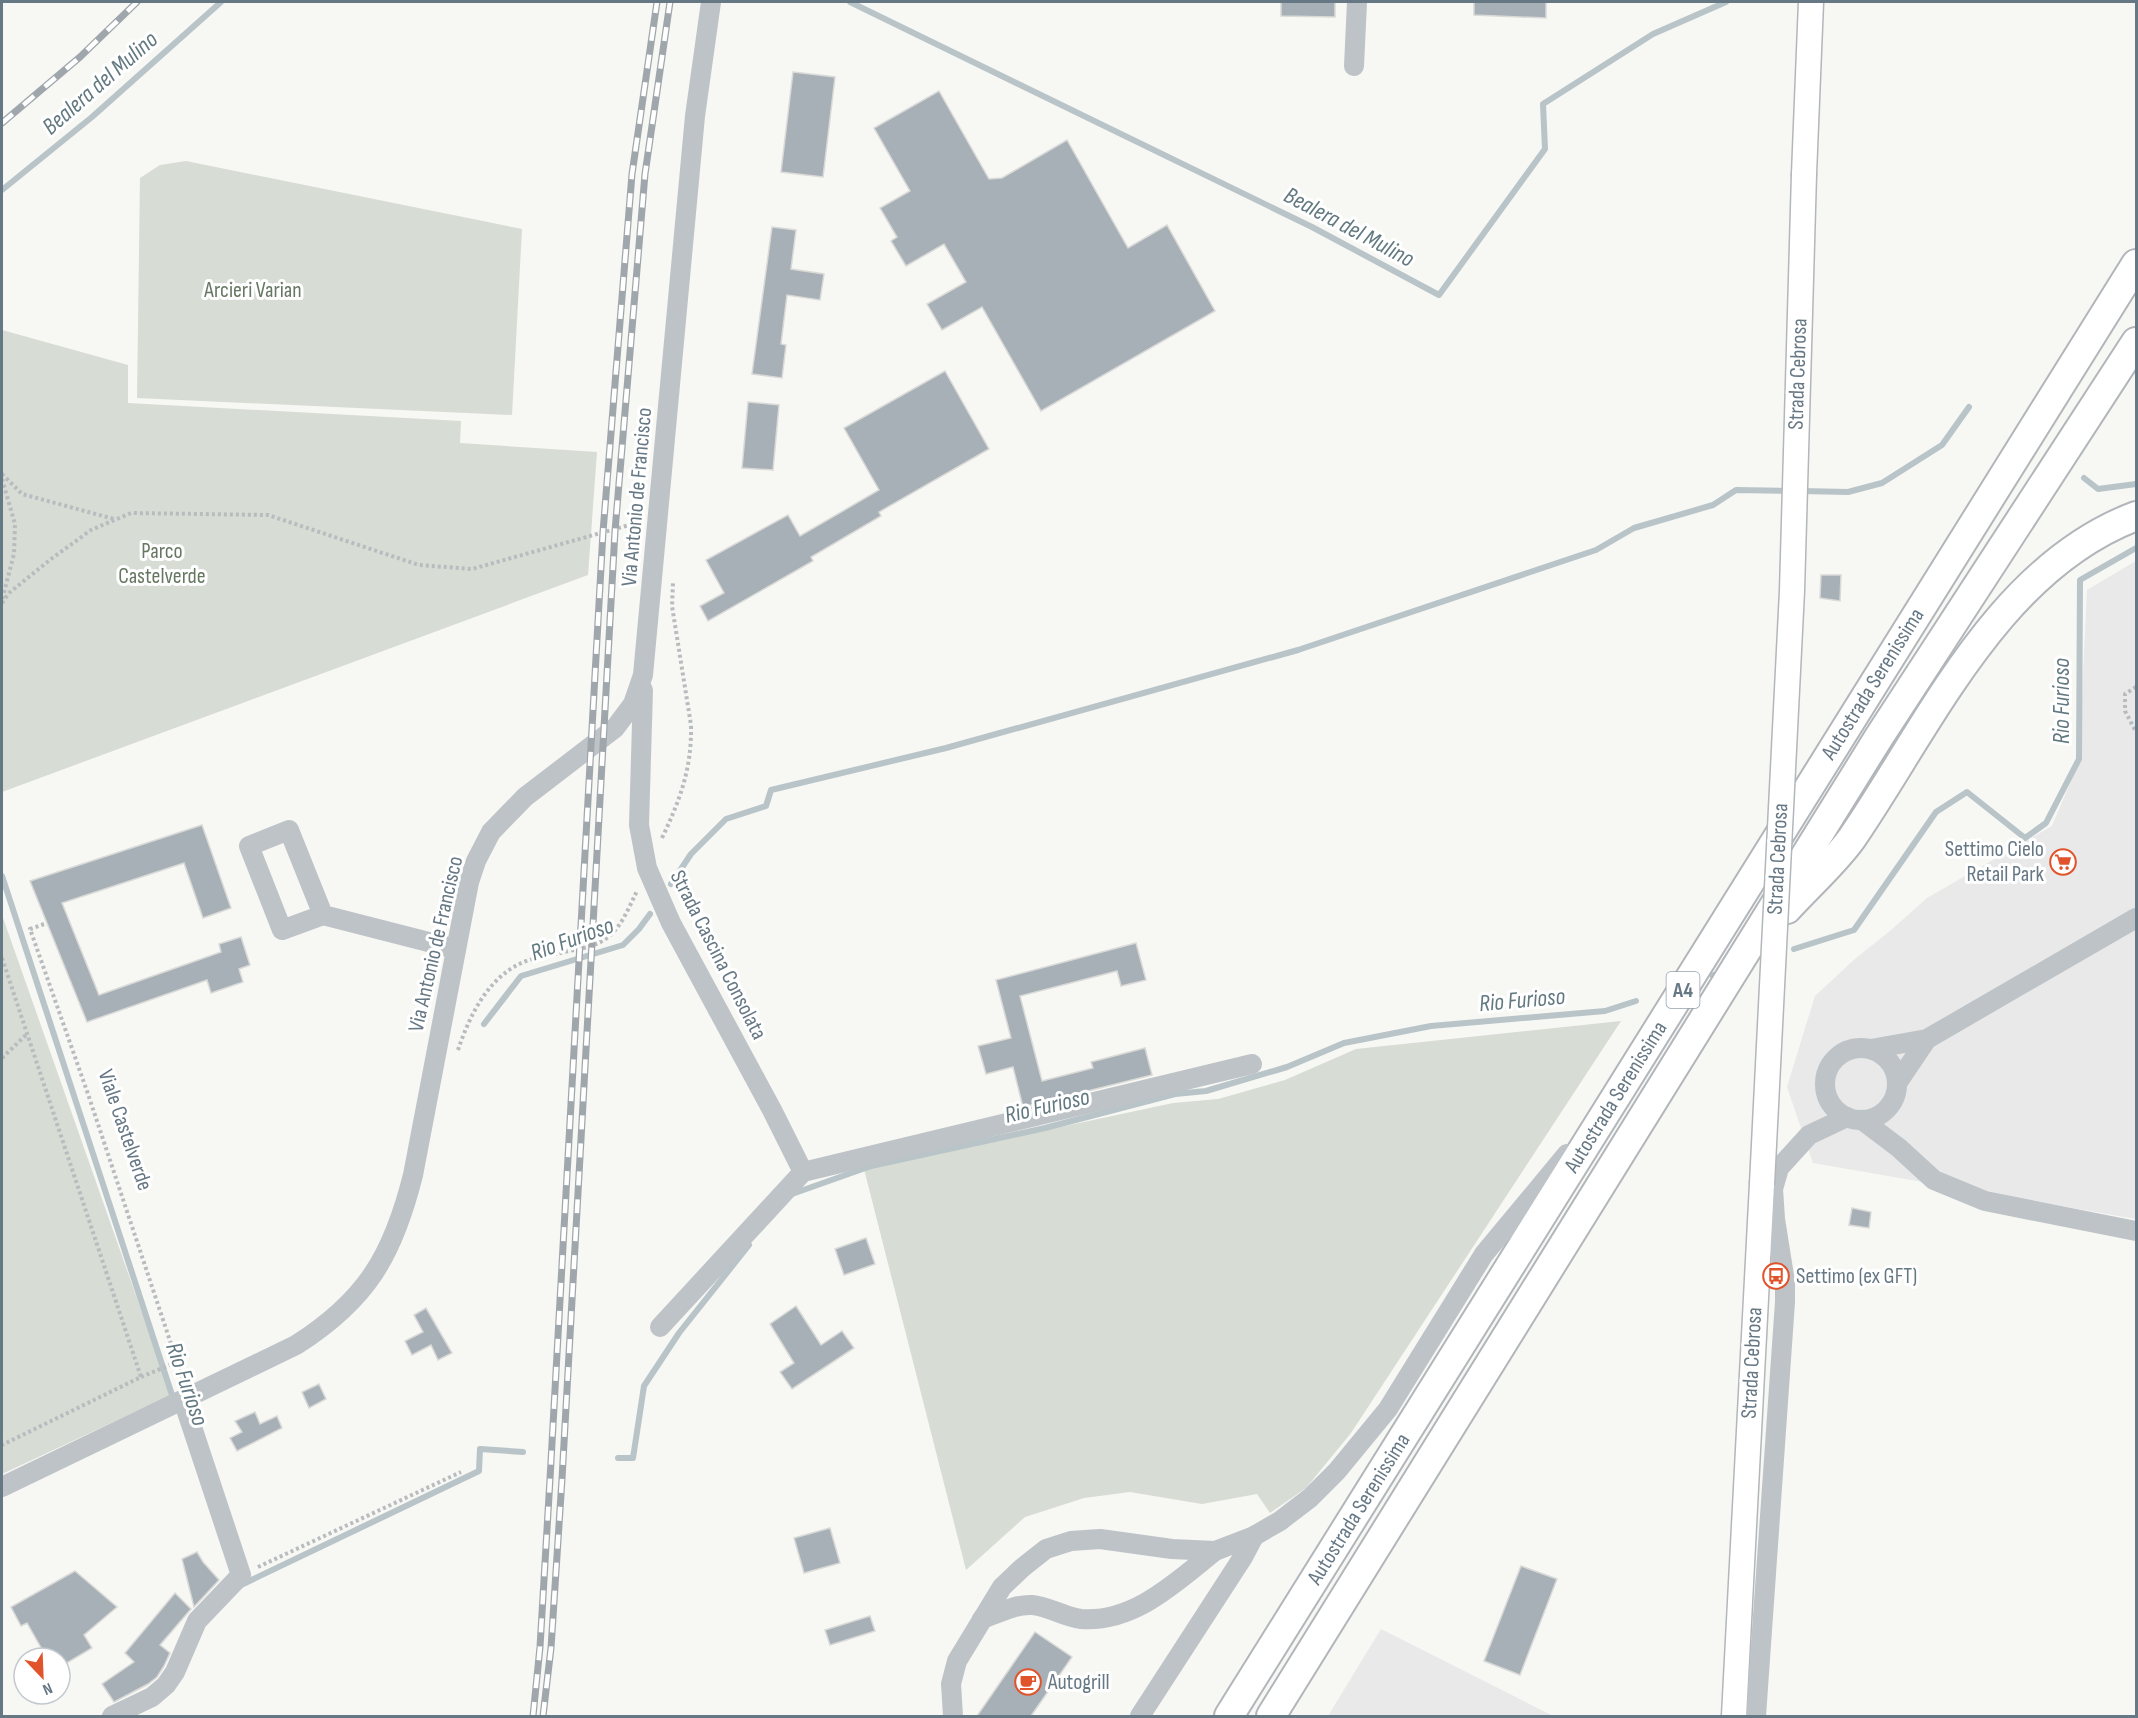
<svg xmlns="http://www.w3.org/2000/svg" width="2138" height="1718" viewBox="0 0 2138 1718" font-family="'Sofia Sans Condensed',sans-serif">
  <rect width="100%" height="100%" fill="#f7f7f4"/>
  <g fill="#e8e9e8">
    <path d="M2136 561V1219L1813 1163 1787 1087 1815 996 1856 958 1890 931 1927 898 2052 826 2079 762 2087 590Z"/>
    <path d="M1381 1629 1553 1716H1328Z"/>
  </g>
  <g fill="#d7dcd4">
    <path d="M186 161 522 229 512 415 137 398 140 178 160 165Z"/>
    <path d="M2 330 128 365V403L461 421 460 443 597 452 588 575 2 792Z"/>
    <path d="M2 915 171 1395 2 1474Z"/>
    <path d="M1621 1021 1351 1433 1306 1488 1270 1513 1257 1494 1202 1504 1130 1492 1084 1498 1025 1517 966 1570 864 1169 1173 1103 1218 1099 1285 1080 1356 1049Z"/>
  </g>
  <g fill="none" stroke-linecap="round" stroke-linejoin="round">
    <g stroke="#b8c4c8" stroke-width="6">
      <path d="M850 2 1312 227 1439 295 1545 149 1543 104 1653 34 1726 2"/>
      <path d="M2 190 92 117 221 2"/>
      <path d="M2084 478 2098 489 2136 484"/>
      <path d="M1801 491 1848 492 1882 483 1942 445 1969 407"/>
      <path d="M2 876 174 1401"/>
      <path d="M671 884 691 854 726 819 766 806 771 790 946 748 1298 650 1596 550 1634 528 1713 505 1736 490 1791 491"/>
      <path d="M1794 949 1854 930 1936 812 1967 792 2025 838 2046 823 2079 759 2080 580 2136 548"/>
      <path d="M1713 976 1714 975"/>
      <path d="M484 1024 521 976 623 945 639 929 650 914"/>
      <path d="M792 1194 871 1166 1045 1128 1175 1094 1206 1091 1287 1067 1344 1043 1431 1026 1605 1011 1636 1001"/>
      <path d="M618 1458H633L644 1386 679 1333 749 1245"/>
      <path d="M241 1585 479 1471 480 1449 523 1452"/>
    </g>
  </g>
  <g fill="#a7b0b6" stroke="#d9d9d7" stroke-width="1.5">
    <path d="M1281 2H1335V17L1281 16Z"/>
    <path d="M1474 2H1546V18L1474 15Z"/>
    <path d="M793 72 835 77 823 177 781 172Z"/>
    <path d="M939 91 989 179 1002 178 1067 140 1128 248 1167 225 1215 311 1041 411 982 307 942 330 927 304 966 282 944 244 906 266 891 241 897 237 880 208 910 191 874 128Z"/>
    <path d="M772 227 796 230 791 269 824 274 820 300 787 295 781 344 786 345 782 378 752 374Z"/>
    <path d="M945 371 989 449 879 512 881 516 811 557 813 561 708 621 700 606 724 593 706 560 788 515 800 536 879 490 844 428Z"/>
    <path d="M748 402 779 405 773 470 742 468Z"/>
    <path d="M1821 575H1841L1840 601 1820 598Z"/>
    <path d="M202 825 231 908 203 918 184 863 62 903 99 995 221 952 219 944 241 937 250 965 239 969 243 982 211 993 207 980 87 1022 30 881Z"/>
    <path d="M1136 943 1146 980 1121 986 1117 971 1020 996 1042 1081 1093 1068 1091 1062 1145 1048 1152 1075 1023 1107 1013 1067 986 1074 978 1046 1011 1038 996 980Z"/>
    <path d="M1852 1208 1871 1212 1869 1228 1849 1225Z"/>
    <path d="M866 1238 875 1264 844 1275 835 1249Z"/>
    <path d="M796 1306 821 1345 842 1331 854 1348 792 1389 780 1372 794 1363 770 1324Z"/>
    <path d="M426 1308 452 1353 438 1360 431 1345 412 1355 405 1341 423 1332 414 1315Z"/>
    <path d="M319 1384 326 1399 309 1408 302 1392Z"/>
    <path d="M255 1412 260 1424 277 1416 282 1428 237 1451 230 1438 242 1432 235 1421Z"/>
    <path d="M830 1528 840 1563 804 1573 794 1538Z"/>
    <path d="M197 1552 203 1562 219 1580 194 1607 182 1559Z"/>
    <path d="M1521 1566 1557 1579 1520 1675 1484 1661Z"/>
    <path d="M75 1571 117 1607 84 1635 92 1648 60 1667V1658H47L27 1623 21 1626 11 1607Z"/>
    <path d="M175 1593 191 1609 160 1645 170 1653 164 1666 157 1677 148 1684 114 1702 102 1684 134 1662 125 1653Z"/>
    <path d="M870 1616 875 1631 830 1645 825 1630Z"/>
    <path d="M1035 1632 1072 1657 1031 1716H977Z"/>
  </g>
  <g fill="none" stroke-linecap="round" stroke-linejoin="round">
    <g stroke="#b2b7bb" stroke-width="27">
      <g id="major">
        <path d="M1804 174 1811 2"/>
        <path d="M1734 1716 1762 1184"/>
      </g>
    </g>
    <g stroke="#b2b6ba" stroke-width="32">
      <g id="highway">
        <path d="M1787 909C1806 888 1836 861 1852 838 1930 724 1998 568 2136 516"/>
        <path d="M1229 1716 2136 264"/>
        <path d="M1271 1716 1879 737 2136 342"/>
      </g>
    </g>
    <g stroke="#b9bcbf" stroke-width="4" stroke-dasharray="3 3" stroke-linecap="butt">
      <path d="M2 474 22 494 114 519"/>
      <path d="M2 479 15 524 14 554 2 600"/>
      <path d="M2 603 9 593 51 559 91 530 131 513 268 515 419 565 472 569 640 522"/>
      <path d="M2136 687 2125 694V711L2136 732"/>
      <path d="M662 838C680 800 692 768 691 725L672 606 673 583"/>
      <path d="M44 924 30 929 88 1094 183 1380"/>
      <path d="M2 958 141 1377 2 1445"/>
      <path d="M458 1050C470 1014 490 973 529 960 539 957 550 955 560 953 576 949 595 948 608 937 622 926 629 907 637 891"/>
      <path d="M2 1058 27 1034"/>
      <path d="M141 1377 177 1362"/>
      <path d="M258 1567 461 1472"/>
    </g>
    <g stroke="#bec3c7" stroke-width="20">
      <path d="M1354 66 1357 2"/>
      <path d="M643 690 639 825 647 868 671 923 772 1110 803 1172"/>
      <path d="M323 915 289 830 249 846 282 930 323 915 456 949"/>
      <circle cx="1861" cy="1084" r="36"/>
      <path d="M1871 1049 1927 1039 2136 918"/>
      <path d="M1898 1082 1927 1039"/>
      <path d="M1862 1120 1899 1148 1934 1180 1985 1201 2136 1231"/>
      <path d="M660 1327 803 1172 1252 1064"/>
      <path d="M2 1487 296 1345C367 1300 393 1255 413 1175L469 882 476 861 491 832 525 797 615 728 633 704 643 675 695 116 711 2"/>
      <path d="M982 1619C997 1614 1015 1604 1032 1605 1048 1606 1064 1617 1081 1619 1134 1623 1176 1582 1215 1551"/>
      <path d="M112 1716 152 1697 166 1685 175 1672 197 1621 241 1575 183 1400"/>
      <path d="M953 1716 951 1684 957 1661 1002 1587 1022 1568 1046 1549 1071 1541 1100 1539 1172 1549 1215 1551 1254 1536 1280 1521 1310 1498 1337 1471 1388 1409 1484 1254 1567 1154"/>
      <path d="M1140 1716 1243 1557 1254 1536"/>
      <path d="M1756 1716 1785 1302V1282L1775 1219 1773 1189 1779 1168 1809 1135 1847 1117"/>
    </g>
    <use href="#major" stroke="#fff" stroke-width="24"/>
    <use href="#highway" stroke="#fff" stroke-width="28"/>
    <g stroke="#a0a7ac" stroke-width="7">
      <g id="rail">
        <path d="M2 123 80 57 137 2"/>
        <path d="M533 1716 540 1647 550 1479 603 532 632 174 657 2"/>
        <path d="M543 1716 551 1648 562 1479 615 531 645 174 670 2"/>
      </g>
    </g>
    <use href="#rail" stroke="#fff" stroke-width="4.5" stroke-dasharray="14" stroke-linecap="butt"/>
    <g stroke="#b2b7bb" stroke-width="27" stroke-linecap="butt">
      <path id="major-bridge" d="M1762 1184 1792 591 1804 174"/>
    </g>
    <use href="#major-bridge" stroke="#fff" stroke-width="24"/>
  </g>
  <defs>
    <g id="supermarket-ring" transform="scale(1.35)"><circle r="9.5" fill="#fff" stroke="#e1532b" stroke-width="1.5"/><path d="M-6-5.5h2.5l.6 2H6L4.5 2H-2.5L-4.4-4H-6ZM-1.5 3.2a1.3 1.3 0 1 0 .1 0ZM3 3.2a1.3 1.3 0 1 0 .1 0Z" fill="#e1532b"/></g>
    <g id="bus-ring" transform="scale(1.35)"><circle r="9.5" fill="#fff" stroke="#e1532b" stroke-width="1.5"/><path d="M-5-6H5V4H4V6H2V4H-2V6H-4V4H-5ZM-3.5-4V0h7V-4ZM-3.5 1.2v1.5H-2V1.2ZM2 1.2v1.5H3.5V1.2Z" fill="#e1532b"/></g>
    <g id="cafe-ring" transform="scale(1.35)"><circle r="9.5" fill="#fff" stroke="#e1532b" stroke-width="1.5"/><path d="M-5.5-4.5H6V0H3Q3 3.5 0 3.5H-2.5Q-5.5 3.5-5.5 0ZM3-3.2v2h1.7v-2ZM-6 4.5H4V6H-6Z" fill="#e1532b"/></g>
  </defs>
  <g fill-rule="evenodd">
    <use href="#supermarket-ring" x="2063" y="862"/>
    <use href="#bus-ring" x="1776" y="1276"/>
    <use href="#cafe-ring" x="1028" y="1682"/>
  </g>
  <g text-anchor="middle" dominant-baseline="central" stroke-width="6" stroke-linejoin="round" paint-order="stroke">
    <rect fill="#fff" stroke="#95a0aa" stroke-width="1.5" x="1666.5" y="972" width="33" height="36" rx="4.5"/>
    <g font-size="21" font-weight="bold" fill="#677885">
      <text x="1683" y="990">A4</text>
    </g>
    <g font-size="22" fill="#667762" stroke="#fff">
      <text x="253" y="290">Arcieri Varian</text>
      <text x="162" y="551">Parco<tspan x="162" dy="25">Castelverde</tspan></text>
    </g>
    <g font-size="22" fill="#677885" stroke="#fff">
      <text transform="translate(1798 374) rotate(-88)">Strada Cebrosa</text>
      <text transform="translate(637 497) rotate(-85)">Via Antonio de Francisco</text>
      <text transform="translate(1873 684) rotate(-58)">Autostrada Serenissima</text>
      <text transform="translate(1778 859) rotate(-87)">Strada Cebrosa</text>
      <text transform="translate(436 944) rotate(-77)">Via Antonio de Francisco</text>
      <text transform="translate(718 955) rotate(63)">Strada Cascina Consolata</text>
      <text transform="translate(1616 1097) rotate(-58)">Autostrada Serenissima</text>
      <text transform="translate(125 1130) rotate(71)">Viale Castelverde</text>
      <text transform="translate(1752 1363) rotate(-87)">Strada Cebrosa</text>
      <text transform="translate(1359 1509) rotate(-58)">Autostrada Serenissima</text>
    </g>
    <g font-size="22" fill="#677885" stroke="#fff" text-anchor="start">
      <text x="2044" y="849" text-anchor="end">Settimo Cielo<tspan x="2044" dy="25">Retail Park</tspan></text>
      <text x="1796" y="1276">Settimo (ex GFT)</text>
      <text x="1048" y="1682">Autogrill</text>
    </g>
    <g font-size="24" font-style="italic" fill="#637981" stroke="#fff">
      <text transform="translate(100 83) rotate(-41)">Bealera del Mulino</text>
      <text transform="translate(1349 227) rotate(28)">Bealera del Mulino</text>
      <text transform="translate(2061 701) rotate(-90)">Rio Furioso</text>
      <text transform="translate(572 939) rotate(-20)">Rio Furioso</text>
      <text transform="translate(1522 1000) rotate(-5)">Rio Furioso</text>
      <text transform="translate(1047 1106) rotate(-13)">Rio Furioso</text>
      <text transform="translate(187 1384) rotate(71)">Rio Furioso</text>
    </g>
  </g>
  <rect width="2138" height="1718" fill="none" stroke="#677885" stroke-width="6"/>
  <g transform="translate(42 1676) rotate(157)"><circle r="28" fill="#ffffff" stroke="#c2c9ce" stroke-width="1.5"/>
  <path d="M0-4.5L10 22L0 15L-10 22Z" fill="#e1532b"/>
  <text y="-9" font-size="16" font-weight="bold" text-anchor="middle" fill="#677885">N</text>
  </g>
</svg>
